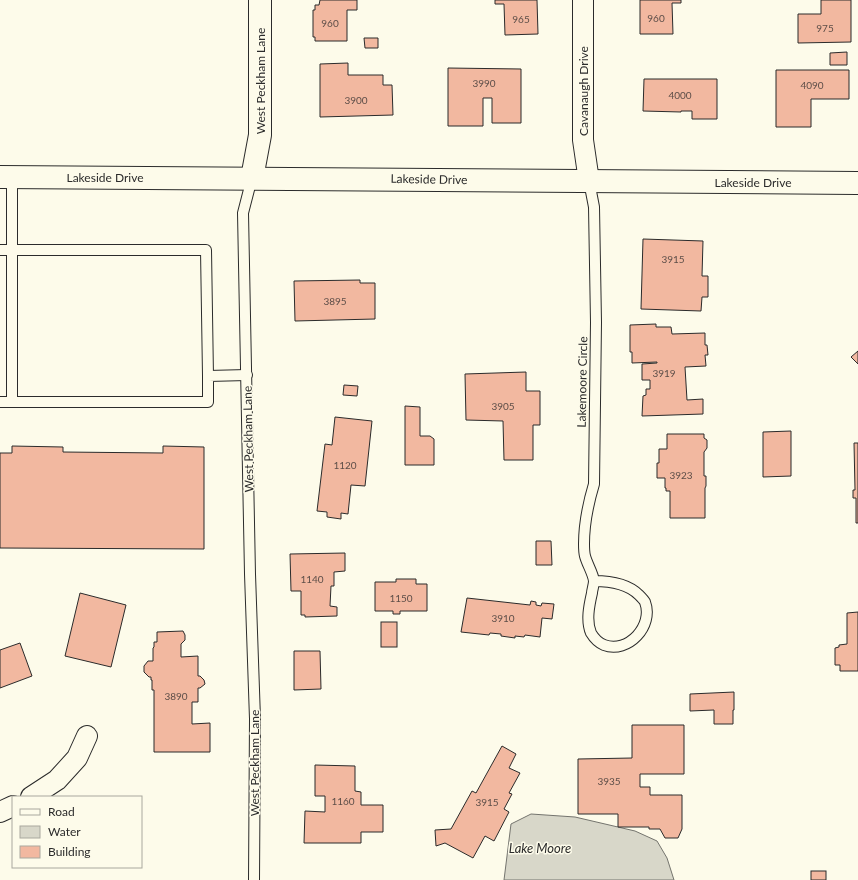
<svg xmlns="http://www.w3.org/2000/svg" width="858" height="880" viewBox="0 0 858 880" font-family="Lato,sans-serif">
  <rect width="100%" height="100%" fill="#fdfbea"/>
  <path fill="#d8d7c9" stroke="#74746e" d="M531 814 575 817 635 831 657 841 667 858 674 880H504L511 824Z"/>
  <g fill="#f2b8a0" stroke="#2b2b2b">
    <path d="M320 0H357V10H347V41H315V37H313V10H315V5H319Z"/>
    <path d="M495 0H537L538 34 505 35 504 4H495Z"/>
    <path d="M640 0H681V3H672L673 34H640Z"/>
    <path d="M821 0H851V42L798 43V14H821Z"/>
    <path d="M364 38H378V48H365Z"/>
    <path d="M847 52V65H830V53Z"/>
    <path d="M348 63V75H383V85H392L393 115 320 117V64Z"/>
    <path d="M448 68 521 69V123H492V98H483V126H448Z"/>
    <path d="M776 70H849V99H811V127H776Z"/>
    <path d="M644 79H717V119H692V111H681V112L643 111Z"/>
    <path d="M643 239 703 241 702 276H708V297H702L701 311 641 309Z"/>
    <path d="M360 280V283H375V319L295 321 294 281Z"/>
    <path d="M656 324V327H671L672 334 705 333V345H707L708 355H705L706 366 685 367 687 400 703 399V414L642 416 643 396 646 395V389H650V380H642V364L657 363V362L632 363V352H630V325Z"/>
    <path d="M858 351V364L851 357Z"/>
    <path d="M526 372V391H540V425H533V460H504L503 421 466 420 465 374Z"/>
    <path d="M344 385 358 386 357 396 343 395Z"/>
    <path d="M405 406 420 407V436H430L434 439V465H405Z"/>
    <path d="M335 417 372 421 365 486 351 485 348 514 341 513V519L327 517V512L317 511 325 444 332 445Z"/>
    <path d="M791 431V476L763 477V432Z"/>
    <path d="M667 434H704V438L707 440V448L704 452V476H706V486L705 488V518H670V491H666V488H665V478H657V463H659V449H667Z"/>
    <path d="M854 443H858V523H856V498H853V490H855Z"/>
    <path d="M12 446 63 447V452L163 453V446L204 447V549L0 548V453H12Z"/>
    <path d="M536 541H551L552 565H536Z"/>
    <path d="M345 553V571L334 572V586H331L330 606 337 607V616L305 617V615H301V591H291L290 554Z"/>
    <path d="M396 579H416V584H427V611H400V614H393V611H375V582H396Z"/>
    <path d="M80 593 126 605 111 667 65 656Z"/>
    <path d="M467 598 530 605 531 601 536 602V605L541 606 542 603 554 604 552 619 542 618 540 637 525 635 524 637 515 636V638L501 636V634L490 633 489 635 461 632Z"/>
    <path d="M858 612V671H840V665H835V648L839 647V645L847 644V613Z"/>
    <rect x="381" y="622" width="16" height="25"/>
    <path d="M183 631 185 635V640L181 644V657L198 656V676H200L204 680 205 684 200 688H198V702H192V724L210 723V752H154V690H152V680H151V677H149L144 672V666L148 661H153V648L154 647V642H157V632Z"/>
    <path d="M20 643 32 676 0 688V650Z"/>
    <path d="M294 651H320L321 689 294 690Z"/>
    <path d="M734 692V710H733V724H714V710L690 711V694Z"/>
    <path d="M632 725H684V774H640V787H650V795H682V829L678 838H665L660 829H649V827H618V814H578V759L632 758Z"/>
    <path d="M502 746 516 754 509 768 520 773 509 793 512 794 504 809 509 812 494 841 485 836 473 858 445 843 436 846 435 830 451 829 472 791 476 793Z"/>
    <path d="M315 765 355 766V791L361 792V805H383V832H361V843H304L305 811 325 812V796H315Z"/>
    <rect x="811" y="871" width="15" height="9"/>
  </g>
  <g fill="none" stroke-linecap="round" stroke-linejoin="round">
    <g stroke="#2b2b2b" stroke-width="12">
      <g id="service">
        <path d="M12 177V402H208V376L247 375"/>
        <path d="M252 178 243 213 250 574 255 719 254 880"/>
        <path d="M589 181 594 207 596 322 594 484C588 504 584 522 584 544 584 547 584 552 585 556 587 564 593 573 594 581 594 585 592 590 592 593 589 606 586 621 591 633 594 638 599 643 604 645 628 654 654 626 645 602 644 600 641 597 639 595 627 583 610 581 594 581"/>
        <path d="M0 250H206L208 376"/>
        <path d="M0 402H12"/>
      </g>
    </g>
    <g stroke="#2b2b2b" stroke-width="22">
      <g id="minor">
        <path d="M583 0V140L589 181"/>
        <path d="M31 797 57 780 77 758 87 736"/>
        <path d="M0 812 13 806"/>
      </g>
    </g>
    <g stroke="#2b2b2b" stroke-width="24">
      <path id="tertiary" d="M252 178 260 135V0"/>
    </g>
    <g stroke="#2b2b2b" stroke-width="24">
      <path id="secondary" d="M0 177 858 183"/>
    </g>
    <use href="#service" stroke="#fdfbea" stroke-width="10"/>
    <use href="#minor" stroke="#fdfbea" stroke-width="20"/>
    <use href="#tertiary" stroke="#fdfbea" stroke-width="22"/>
    <use href="#secondary" stroke="#fdfbea" stroke-width="22"/>
  </g>
  <g text-anchor="middle" dominant-baseline="central" stroke-width="3" stroke-linejoin="round" paint-order="stroke">
    <g font-size="10" fill="#5d4e48">
      <text x="656" y="18">960</text>
      <text x="521" y="19">965</text>
      <text x="330" y="23">960</text>
      <text x="825" y="28">975</text>
      <text x="484" y="83">3990</text>
      <text x="812" y="85">4090</text>
      <text x="680" y="95">4000</text>
      <text x="356" y="100">3900</text>
      <text x="673" y="259">3915</text>
      <text x="335" y="301">3895</text>
      <text x="664" y="373">3919</text>
      <text x="503" y="406">3905</text>
      <text x="345" y="465">1120</text>
      <text x="681" y="475">3923</text>
      <text x="312" y="579">1140</text>
      <text x="401" y="598">1150</text>
      <text x="503" y="618">3910</text>
      <text x="176" y="696">3890</text>
      <text x="609" y="781">3935</text>
      <text x="343" y="801">1160</text>
      <text x="487" y="802">3915</text>
    </g>
    <g font-size="12" fill="#2b2b2b" stroke="#fdfbea">
      <text transform="translate(260 81) rotate(-90)">West Peckham Lane</text>
      <text transform="translate(583 91) rotate(-90)">Cavanaugh Drive</text>
      <text x="105" y="177">Lakeside Drive</text>
      <text transform="translate(429 179) rotate(1)">Lakeside Drive</text>
      <text x="753" y="182">Lakeside Drive</text>
      <text transform="translate(582 382) rotate(-89)">Lakemoore Circle</text>
      <text transform="translate(248 439) rotate(-91)">West Peckham Lane</text>
      <text transform="translate(254 763) rotate(-90)">West Peckham Lane</text>
    </g>
    <g font-size="13" font-style="italic" fill="#2b2b2b" stroke="#fdfbea">
      <text x="540" y="848">Lake Moore</text>
    </g>
  </g>
  <rect x="12" y="796" width="130" height="72" fill="#fdfbea" stroke="#a9a89e"/>
  <rect x="20" y="809" width="20" height="6" fill="#fdfbea" stroke="#a9a89e"/>
  <text x="48" y="816" font-size="12" fill="#2b2b2b">Road</text>
  <rect x="20" y="826" width="20" height="12" fill="#d8d7c9" stroke="#a9a89e"/>
  <text x="48" y="836" font-size="12" fill="#2b2b2b">Water</text>
  <rect x="20" y="846" width="20" height="12" fill="#f2b8a0" stroke="#a9a89e"/>
  <text x="48" y="856" font-size="12" fill="#2b2b2b">Building</text>
</svg>
